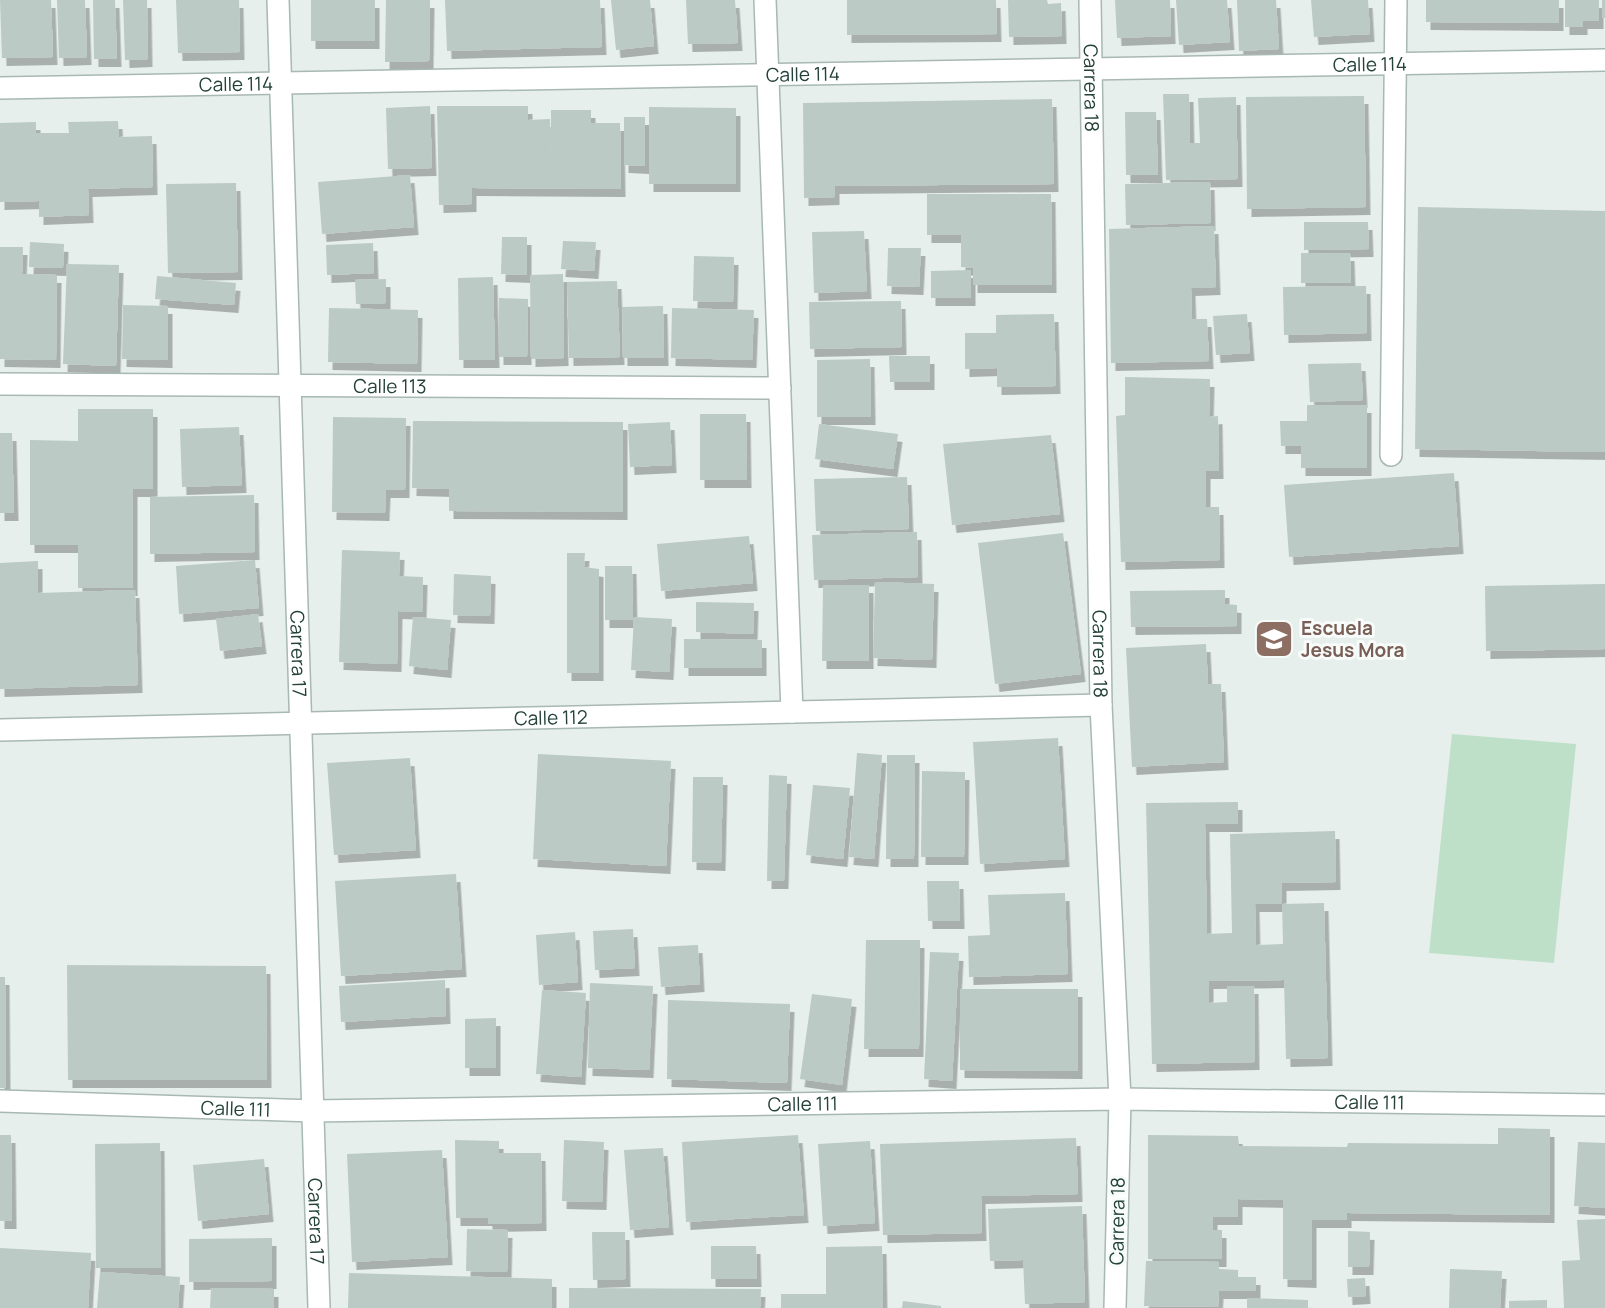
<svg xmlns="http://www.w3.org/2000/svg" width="1605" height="1308" viewBox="0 0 1605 1308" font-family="Manrope,sans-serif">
  <defs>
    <filter id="shadow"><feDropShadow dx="4.5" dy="8" stdDeviation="0" flood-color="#0004"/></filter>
  </defs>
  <rect width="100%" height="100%" fill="#e6efeb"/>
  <path fill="#bfe0c8" d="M1452 734 1576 744 1554 963 1429 953Z"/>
  <g fill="#bbcac4" filter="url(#shadow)">
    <path d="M0 0H51L53 57 2 58Z"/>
    <path d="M57 0H85L87 57 59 58Z"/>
    <path d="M93 0H115L117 59H94Z"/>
    <path d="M123 0H147L148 59 125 60Z"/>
    <path d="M176 0H239L240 52 178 53Z"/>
    <rect x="311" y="0" width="64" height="41"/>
    <path d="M386 0H430L429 61 385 62Z"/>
    <path d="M445 0H600L602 47 447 51Z"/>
    <path d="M611 0H650L654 46 616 50Z"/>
    <path d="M686 0H735L738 43 688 44Z"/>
    <path d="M847 0H996L997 34 847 35Z"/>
    <path d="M1008 0H1047L1048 4 1061 3 1062 36 1009 37Z"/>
    <path d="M1115 0H1170L1171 36 1117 38Z"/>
    <path d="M1176 0H1227L1230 42 1179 45Z"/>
    <path d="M1237 0H1276L1279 49 1239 51Z"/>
    <path d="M1311 0H1368L1370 34 1314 37Z"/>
    <path d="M1426 0H1559V23L1426 22Z"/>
    <path d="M1565 0H1599V21H1583V27H1565Z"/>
    <rect x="1602" y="0" width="3" height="18"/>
    <path d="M1163 94H1189L1190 143H1200L1198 98 1236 97 1238 179 1166 180Z"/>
    <path d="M1364 96 1366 207 1247 209 1246 97Z"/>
    <path d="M1052 99 1054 184 835 186V197L804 198 803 103Z"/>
    <path d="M430 106 432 168 388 169 386 108Z"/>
    <path d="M437 106H528V120L550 119 551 180V110H591V123H620L621 189 472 188V204L439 205Z"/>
    <path d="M649 107 736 108V184H649Z"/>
    <path d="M1125 112H1156L1158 175H1126Z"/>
    <path d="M624 117H645V166L624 165Z"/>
    <path d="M118 121 119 137 152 136 153 187 88 189 89 215 39 217V201L0 202V123L36 122V133H69L68 122Z"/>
    <path d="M410 175 414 227 322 234 318 182Z"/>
    <path d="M1210 182 1211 223 1126 225 1125 184Z"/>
    <path d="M236 183 238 272 168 273 166 184Z"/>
    <path d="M927 194H1051L1052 285H973V268L961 267V235H927Z"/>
    <path d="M1418 207 1605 211V452L1415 449Z"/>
    <path d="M1304 222H1368L1369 249 1304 250Z"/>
    <path d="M1214 226 1216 287 1191 288 1192 319H1207L1209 361 1111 363 1109 229Z"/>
    <path d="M864 231 867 291 814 293 812 232Z"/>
    <path d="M502 237H527V275L501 274Z"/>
    <path d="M563 241 596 242 594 271 561 269Z"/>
    <path d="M30 242 64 244 63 268 29 267Z"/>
    <path d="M373 243 374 273 327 275 326 245Z"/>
    <path d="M0 247H23L22 274 57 275 56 360 0 359Z"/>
    <path d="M888 248H921L919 287 887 286Z"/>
    <path d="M1301 253H1350L1351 283H1301Z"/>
    <path d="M694 256 734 257 733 302 693 301Z"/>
    <path d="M67 264 119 265 116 366 63 364Z"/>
    <path d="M971 270V298H931V271Z"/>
    <path d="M563 274 564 358 531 359 530 275Z"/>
    <path d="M157 276 236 283 234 305 155 299Z"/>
    <path d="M493 277 495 360H459L458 278Z"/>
    <path d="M386 279V303L356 304 355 280Z"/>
    <path d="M617 281 620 357 569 358 567 282Z"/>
    <path d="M1366 286 1367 333 1284 335 1283 287Z"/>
    <path d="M499 298 528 299 527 357H499Z"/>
    <path d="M901 301 902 347 810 349 809 302Z"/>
    <path d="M123 305 168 306V360L122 359Z"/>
    <path d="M663 306 664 358H623L622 307Z"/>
    <path d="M329 308 418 310 417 364 328 362Z"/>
    <path d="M672 308 754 310 752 360 671 358Z"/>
    <path d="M1054 314 1056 386 997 387V368L965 369V333H996V315Z"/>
    <path d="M1247 314 1250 353 1216 355 1213 316Z"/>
    <path d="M889 356H930V382H890Z"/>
    <path d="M870 359 871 417H817V360Z"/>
    <path d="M1361 363 1363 400 1310 402 1308 364Z"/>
    <path d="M1125 377 1210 379 1209 417 1218 416 1219 471H1206V507H1219L1220 560 1121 562 1116 416 1125 415Z"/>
    <path d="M1307 405H1367V468H1301V446H1281L1280 421H1307Z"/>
    <path d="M78 409H153V489H133V588H78V545H30V440L78 441Z"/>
    <path d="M700 414H746L747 480H700Z"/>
    <path d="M333 417 406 418 405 490H386L385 513 332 512Z"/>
    <path d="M413 421 623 422V512L449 511V489L412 488Z"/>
    <path d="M670 422 672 465 630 467 628 424Z"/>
    <path d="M819 424 898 434 893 469 815 459Z"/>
    <path d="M239 427 242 485 182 487 180 429Z"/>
    <path d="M0 433H12L14 513H0Z"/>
    <path d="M1051 435 1060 514 952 525 943 444Z"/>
    <path d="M1454 473 1459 546 1289 557 1284 485Z"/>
    <path d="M907 477 909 529 816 531 814 479Z"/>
    <path d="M254 495 255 552 150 554V497Z"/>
    <path d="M917 532 918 577 814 580 812 535Z"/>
    <path d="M1063 533 1081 674 995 684 978 543Z"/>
    <path d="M749 536 753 583 661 591 657 544Z"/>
    <path d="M342 550 400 552 399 576 423 577 422 612 398 611 397 664 339 662Z"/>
    <path d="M567 553H585L584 567 599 569V673H567Z"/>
    <path d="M255 560 259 608 179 614 176 566Z"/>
    <path d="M38 561V593L135 590 138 685 0 689V563Z"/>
    <path d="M605 566H632L633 620H605Z"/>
    <path d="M454 574 491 576 490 616 453 615Z"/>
    <path d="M875 582 934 584 932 660 873 658Z"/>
    <path d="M1605 584V649L1486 651 1485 586Z"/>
    <path d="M823 585H869V661H822Z"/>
    <path d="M1225 590V604L1237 605V626L1131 627 1130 591Z"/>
    <path d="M696 602 754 603 753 634 696 632Z"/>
    <path d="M258 614 262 646 220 651 216 619Z"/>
    <path d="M413 617 451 620 447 670 409 666Z"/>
    <path d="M634 617 672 619 669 672 631 670Z"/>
    <path d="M684 639 762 640V668H684Z"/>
    <path d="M1206 644 1208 684H1221L1224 762 1132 767 1126 648Z"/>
    <path d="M1058 738 1065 859 980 864 973 742Z"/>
    <path d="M857 753 882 755 874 859 849 857Z"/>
    <path d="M538 754 671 761 666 866 533 859Z"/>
    <path d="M887 755H915L914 859H886Z"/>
    <path d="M410 758 416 850 334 855 327 763Z"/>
    <path d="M922 771 965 772 964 857H921Z"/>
    <path d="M769 775 787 776 784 881H767Z"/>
    <path d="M693 777H723L721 863 692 862Z"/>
    <path d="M813 785 850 788 843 859 806 855Z"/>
    <path d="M1238 802V824H1205L1207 934 1232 933 1230 834 1335 831 1336 882 1282 883V904H1255L1256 945 1283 944 1282 904 1324 903 1328 1058 1286 1059 1284 980 1209 981V1003L1227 1002V986H1254L1255 1062 1152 1064 1146 803Z"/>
    <path d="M456 874 462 969 341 976 335 881Z"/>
    <path d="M927 881H959L960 921H928Z"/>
    <path d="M1065 893 1068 974 969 977 968 936 990 935 988 895Z"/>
    <path d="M633 929 635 968 595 970 593 931Z"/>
    <path d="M575 932 578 982 539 985 536 935Z"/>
    <path d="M866 940H920L919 1049H864Z"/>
    <path d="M698 945 700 984 661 987 658 947Z"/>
    <path d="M930 952 959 953 952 1081 924 1079Z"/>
    <path d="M67 965 266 966 267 1080H68Z"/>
    <path d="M0 977H5L6 1088H0Z"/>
    <path d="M445 980 446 1016 341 1022 339 986Z"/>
    <path d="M590 983 653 986 649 1070 588 1068Z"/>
    <path d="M960 989H1078V1071L960 1070Z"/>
    <path d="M542 990 586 993 581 1077 536 1074Z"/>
    <path d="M812 994 852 999 842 1085 800 1079Z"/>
    <path d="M668 1000 790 1004 787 1083 667 1079Z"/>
    <path d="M496 1018V1068H465V1019Z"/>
    <path d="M1498 1128 1550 1129V1215L1347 1213V1220H1312V1280L1283 1279V1200L1238 1199V1217H1213V1230H1222V1259H1148V1135L1238 1136 1239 1146 1347 1147 1348 1143 1498 1144Z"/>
    <path d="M0 1135H11L12 1221H0Z"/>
    <path d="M798 1135 804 1215 686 1222 682 1142Z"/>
    <path d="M1076 1138 1078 1194 981 1196 982 1233 883 1235 880 1144Z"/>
    <path d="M455 1140 499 1141V1153H541L542 1223 488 1224V1218H456Z"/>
    <path d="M564 1140 604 1142 602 1202 562 1201Z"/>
    <path d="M870 1141 875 1223 823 1226 818 1144Z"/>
    <path d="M1578 1142 1605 1143V1208L1574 1206Z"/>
    <path d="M160 1143 161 1268H96L95 1144Z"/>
    <path d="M663 1148 669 1227 630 1230 624 1150Z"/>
    <path d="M442 1150 448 1257 352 1262 347 1154Z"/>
    <path d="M264 1159 269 1214 198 1221 193 1165Z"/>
    <path d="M1082 1206 1085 1302 1025 1304 1023 1260 990 1261 988 1209Z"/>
    <path d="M1605 1219V1308H1564L1562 1261 1580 1260 1577 1220Z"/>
    <path d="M467 1229 508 1230 507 1272 466 1271Z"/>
    <path d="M1348 1231 1370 1232 1369 1267H1348Z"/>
    <path d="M592 1232H625L626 1279 593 1280Z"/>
    <path d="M272 1238V1281L189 1282V1239Z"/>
    <path d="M711 1246H756L757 1279H711Z"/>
    <path d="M882 1246 883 1308H781V1294H826V1247Z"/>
    <path d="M0 1248 91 1253 88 1308H0Z"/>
    <path d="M1146 1261 1219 1262V1269L1238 1270V1277H1256V1291H1219L1218 1307 1144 1306Z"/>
    <path d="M1450 1269 1502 1271 1500 1308H1449Z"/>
    <path d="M100 1272 180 1277 178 1308H97Z"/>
    <path d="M349 1273 552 1279V1308H348Z"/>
    <path d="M1365 1278 1366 1296 1348 1297 1347 1279Z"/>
    <path d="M211 1288 274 1289V1308H210Z"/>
    <path d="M569 1288 761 1289 760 1308H569Z"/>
    <path d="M1247 1298 1308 1300V1308H1247Z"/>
    <path d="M1547 1300V1308H1509V1301Z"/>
    <path d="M903 1301 941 1306V1308H902Z"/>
  </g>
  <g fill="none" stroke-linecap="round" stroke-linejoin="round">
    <g stroke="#a8b8b2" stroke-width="24">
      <g id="minor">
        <path id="s1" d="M278 0 319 1308"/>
        <path d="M765 0 792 712"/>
        <path id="s2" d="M1090 0 1101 705 1120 1099 1115 1308"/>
        <path id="s3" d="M0 88 1605 60"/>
        <path id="s4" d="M0 384 780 388"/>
        <path d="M1391 455 1396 0"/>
        <path id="s5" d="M0 730 1101 705"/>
        <path id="s6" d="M0 1101 313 1111 1120 1099 1605 1105"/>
      </g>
    </g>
    <use href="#minor" stroke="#fff" stroke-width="21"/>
  </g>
  <defs>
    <g id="school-square" transform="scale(2.0125)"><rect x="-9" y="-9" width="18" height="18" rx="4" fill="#8d6e63" stroke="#f7fbf9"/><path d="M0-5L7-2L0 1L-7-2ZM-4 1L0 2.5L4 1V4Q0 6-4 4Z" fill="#fff"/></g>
  </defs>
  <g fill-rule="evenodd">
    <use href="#school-square" x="1274" y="639"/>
  </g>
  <g text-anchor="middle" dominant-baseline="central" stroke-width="6" stroke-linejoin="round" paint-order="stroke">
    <g font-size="19" fill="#24423a" stroke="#f7fbf9">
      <text stroke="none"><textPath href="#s3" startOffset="1370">Calle 114</textPath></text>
      <text stroke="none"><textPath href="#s3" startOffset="803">Calle 114</textPath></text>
      <text stroke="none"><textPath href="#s3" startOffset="236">Calle 114</textPath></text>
      <text stroke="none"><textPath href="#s2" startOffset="88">Carrera 18</textPath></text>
      <text stroke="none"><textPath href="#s4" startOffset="390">Calle 113</textPath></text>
      <text stroke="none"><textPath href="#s1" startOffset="654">Carrera 17</textPath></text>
      <text stroke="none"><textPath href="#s2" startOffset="654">Carrera 18</textPath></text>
      <text stroke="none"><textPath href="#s5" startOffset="551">Calle 112</textPath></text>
      <text stroke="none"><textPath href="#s6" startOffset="1370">Calle 111</textPath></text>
      <text stroke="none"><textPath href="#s6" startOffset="803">Calle 111</textPath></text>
      <text stroke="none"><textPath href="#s6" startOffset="236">Calle 111</textPath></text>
      <text stroke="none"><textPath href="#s1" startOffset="1222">Carrera 17</textPath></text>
      <text transform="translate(1117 1221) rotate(-89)">Carrera 18</text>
    </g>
    <g font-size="19" font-weight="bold" fill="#785e54" stroke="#f7fbf9" text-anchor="start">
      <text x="1301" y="628">Escuela<tspan x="1301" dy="22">Jesus Mora</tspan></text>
    </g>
  </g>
</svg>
